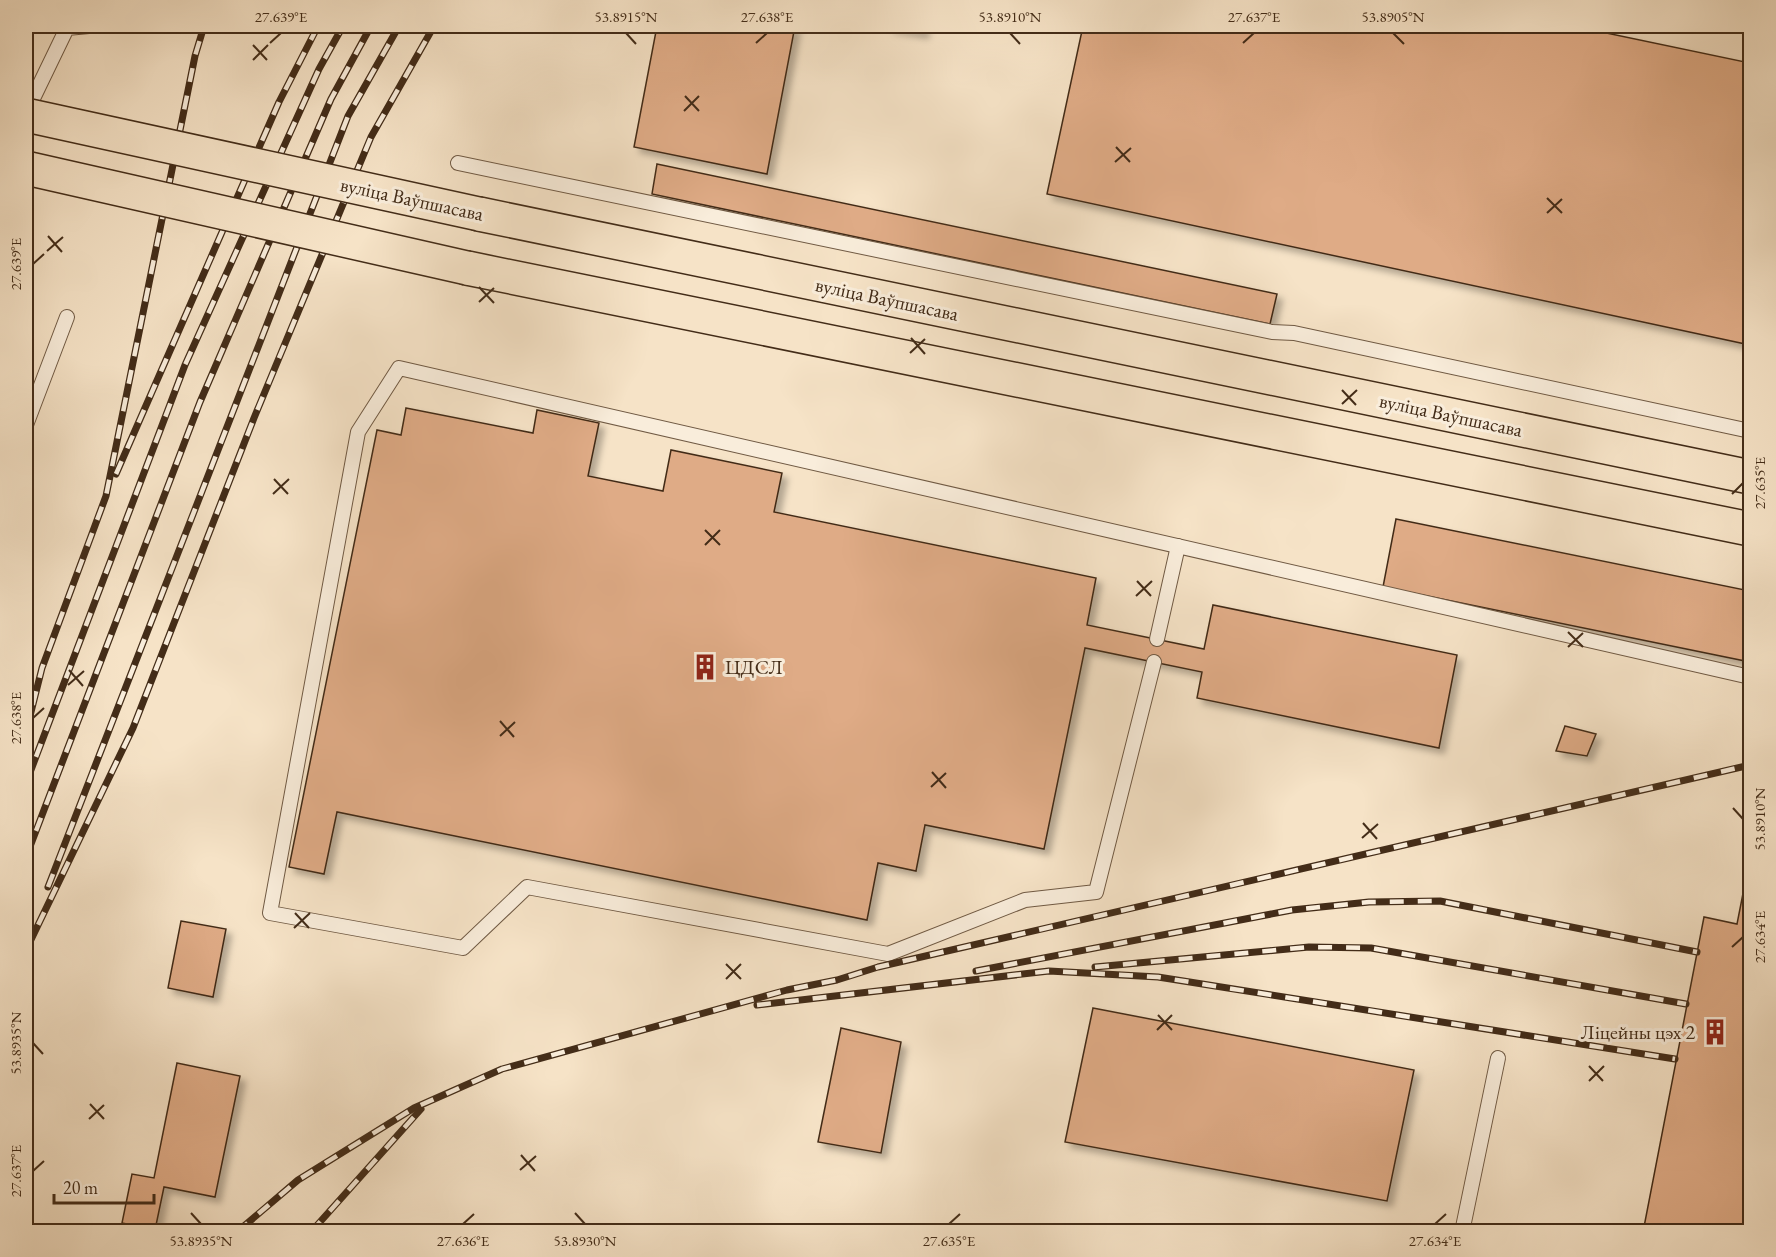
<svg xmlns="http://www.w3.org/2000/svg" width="1776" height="1257" viewBox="0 0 1776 1257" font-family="'EB Garamond',serif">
  <defs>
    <filter id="shadow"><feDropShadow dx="5.5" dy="5.5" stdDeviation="3" flood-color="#0004"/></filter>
  </defs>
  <rect width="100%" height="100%" fill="#f6e3c7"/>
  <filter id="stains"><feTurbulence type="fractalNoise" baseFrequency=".00333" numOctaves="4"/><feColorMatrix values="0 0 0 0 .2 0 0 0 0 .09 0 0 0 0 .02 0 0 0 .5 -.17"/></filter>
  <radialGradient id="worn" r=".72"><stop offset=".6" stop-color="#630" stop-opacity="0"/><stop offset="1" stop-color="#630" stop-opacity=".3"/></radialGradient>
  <g fill="#dfab86" stroke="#432c18" stroke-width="1.5" filter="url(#shadow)">
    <path d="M657 26H795L767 174 634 147Z"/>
    <path d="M888 26H924L923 33 888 27Z"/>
    <path d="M1083 26H1573L1750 63V345L1047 194Z"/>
    <path d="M657 164 1277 294 1270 324 652 194Z"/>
    <path d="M406 408 533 433 537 410 599 423 588 476 663 491 671 450 782 473 774 512 1096 578 1087 625 1204 649 1213 605 1457 655 1439 748 1197 698 1202 672 1085 648 1044 849 925 825 916 871 878 863 867 920 337 812 324 874 289 867 377 430 401 435Z"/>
    <path d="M1396 519 1750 591V662L1383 587Z"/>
    <path d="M1565 726 1596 734 1587 756 1556 751Z"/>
    <path d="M1750 858V1232H1643L1704 917 1737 924Z"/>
    <path d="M181 921 226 929 213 997 168 988Z"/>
    <path d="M1093 1008 1414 1070 1387 1201 1065 1142Z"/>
    <path d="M841 1028 901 1042 881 1153 818 1142Z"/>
    <path d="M177 1063 240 1076 215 1197 164 1187 155 1230 122 1223 132 1174 154 1178Z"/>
  </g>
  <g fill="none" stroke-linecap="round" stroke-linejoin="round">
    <g stroke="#705a44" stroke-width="16">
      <g id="service">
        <path d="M26 113 67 28 89 26"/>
        <path d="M458 163 1272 332 1294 333 1750 431"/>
        <path d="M26 425 67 317"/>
        <path d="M1157 639 1178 546"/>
        <path d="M1154 662 1096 892 1025 900 888 954 527 887 463 948 270 913 358 432 399 368 1750 677"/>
        <path d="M1462 1232 1498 1058"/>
      </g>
    </g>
    <g stroke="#432c18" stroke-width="36">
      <g id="primary">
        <path d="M479 214 1750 477"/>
        <path d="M467 268 1750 529"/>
      </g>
    </g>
    <use href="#service" stroke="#f9eddb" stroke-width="14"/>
    <use href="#primary" stroke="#f6e3c7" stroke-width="33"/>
    <g stroke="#432c18" stroke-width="7">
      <g id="rail">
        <path d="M116 474 279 102 318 26"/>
        <path d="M26 732 42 668 106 496 195 56 204 26"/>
        <path d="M26 783 185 365 319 69 343 26"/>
        <path d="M26 857 200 402 331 99 371 26"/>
        <path d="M48 887 348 116 399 26"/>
        <path d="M26 950 133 728 254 418 371 137 434 26"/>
        <path d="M1095 967 1309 947 1371 948 1686 1004"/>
        <path d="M976 971 1292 910 1369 902 1440 901 1697 952"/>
        <path d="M757 1005 1049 971 1158 977 1675 1059"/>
        <path d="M237 1232 298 1180 414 1108 502 1069 787 990 837 980 878 967 1750 765"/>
        <path d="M311 1232 421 1109"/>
      </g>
    </g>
    <use href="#rail" stroke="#f9eddb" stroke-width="4.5" stroke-dasharray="14" stroke-linecap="butt"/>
    <g stroke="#432c18" stroke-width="36" stroke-linecap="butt">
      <g id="primary-bridge">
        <path d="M26 115 479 214"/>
        <path d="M26 168 467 268"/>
      </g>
    </g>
    <use href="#primary-bridge" stroke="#f6e3c7" stroke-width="33"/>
  </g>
  <path fill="none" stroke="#432c18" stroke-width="2" d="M626 33 636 44M1010 33 1020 44M1393 33 1404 44M270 43 281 33M756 43 767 33M1243 43 1254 33M253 45 267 60M253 60 268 45M685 96 699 111M684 111 699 96M1116 147 1130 162M1115 162 1131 148M1547 198 1562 213M1547 213 1562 199M48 236 62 252M47 251 63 237M33 264 44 254M479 287 494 303M479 302 494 288M911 338 925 354M910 353 925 339M1342 390 1356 405M1342 404 1357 390M274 479 288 494M273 494 289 479M1732 494 1743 483M705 530 720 545M705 545 720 530M1137 581 1151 596M1136 596 1152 581M1568 632 1583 647M1568 647 1583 633M69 670 83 686M68 685 84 671M33 718 44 708M500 721 514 737M500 736 515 722M932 772 946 788M931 787 946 773M1733 808 1743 819M1363 823 1377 839M1362 838 1378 824M295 913 309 928M294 928 310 913M1732 947 1743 937M726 964 741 979M726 979 741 964M1158 1015 1172 1030M1157 1030 1172 1015M33 1043 43 1054M1589 1066 1603 1081M1589 1081 1604 1066M90 1104 104 1119M89 1119 104 1105M521 1155 535 1171M520 1170 536 1156M33 1171 44 1161M191 1213 201 1224M575 1213 585 1224M463 1224 474 1214M949 1224 960 1214M1435 1224 1446 1214"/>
  <defs>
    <g id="building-bare" transform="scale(2.07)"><path d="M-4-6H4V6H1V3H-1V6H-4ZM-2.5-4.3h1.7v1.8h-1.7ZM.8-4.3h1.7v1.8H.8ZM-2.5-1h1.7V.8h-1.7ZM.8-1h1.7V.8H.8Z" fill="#8f2418" stroke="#f9eddb" stroke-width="2.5" paint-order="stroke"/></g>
  </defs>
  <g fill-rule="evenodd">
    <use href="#building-bare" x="705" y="667"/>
    <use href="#building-bare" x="1715" y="1032"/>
  </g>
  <g text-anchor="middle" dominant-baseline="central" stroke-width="6" stroke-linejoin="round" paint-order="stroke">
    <g font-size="20" fill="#432c18" stroke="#f9eddb">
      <text transform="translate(412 199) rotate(12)">вуліца Ваўпшасава</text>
      <text transform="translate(887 299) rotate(12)">вуліца Ваўпшасава</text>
      <text transform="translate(1451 415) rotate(12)">вуліца Ваўпшасава</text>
    </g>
    <g font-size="20" fill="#432c18" stroke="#f9eddb" text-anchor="start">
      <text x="725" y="667">ЦДСЛ</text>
      <text x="1695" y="1032" text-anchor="end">Ліцейны цэх 2</text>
    </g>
  </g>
  <rect width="1776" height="1257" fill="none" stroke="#f6e3c7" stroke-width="66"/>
  <path d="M54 1194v9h100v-9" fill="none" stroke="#432c18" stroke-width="3"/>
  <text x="63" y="1194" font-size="18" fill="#432c18" stroke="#f9eddb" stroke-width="4.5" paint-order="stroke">20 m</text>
  <rect x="33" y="33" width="1710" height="1191" fill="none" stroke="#432c18" stroke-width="2"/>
  <g font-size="15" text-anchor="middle" fill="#432c18">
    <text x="281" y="22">27.639°E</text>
    <text x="626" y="22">53.8915°N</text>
    <text x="767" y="22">27.638°E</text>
    <text x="1010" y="22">53.8910°N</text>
    <text x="1254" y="22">27.637°E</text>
    <text x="1393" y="22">53.8905°N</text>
    <text transform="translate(16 264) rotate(-90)" y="5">27.639°E</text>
    <text transform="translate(1760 483) rotate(-90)" y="5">27.635°E</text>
    <text transform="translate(16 718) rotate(-90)" y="5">27.638°E</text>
    <text transform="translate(1760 819) rotate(-90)" y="5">53.8910°N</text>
    <text transform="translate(1760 937) rotate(-90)" y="5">27.634°E</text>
    <text transform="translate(16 1043) rotate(-90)" y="5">53.8935°N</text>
    <text transform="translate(16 1171) rotate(-90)" y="5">27.637°E</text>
    <text x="201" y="1246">53.8935°N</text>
    <text x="463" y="1246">27.636°E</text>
    <text x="585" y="1246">53.8930°N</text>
    <text x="949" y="1246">27.635°E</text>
    <text x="1435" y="1246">27.634°E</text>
  </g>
  <rect width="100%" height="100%" filter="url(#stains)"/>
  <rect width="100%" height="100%" fill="url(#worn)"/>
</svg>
